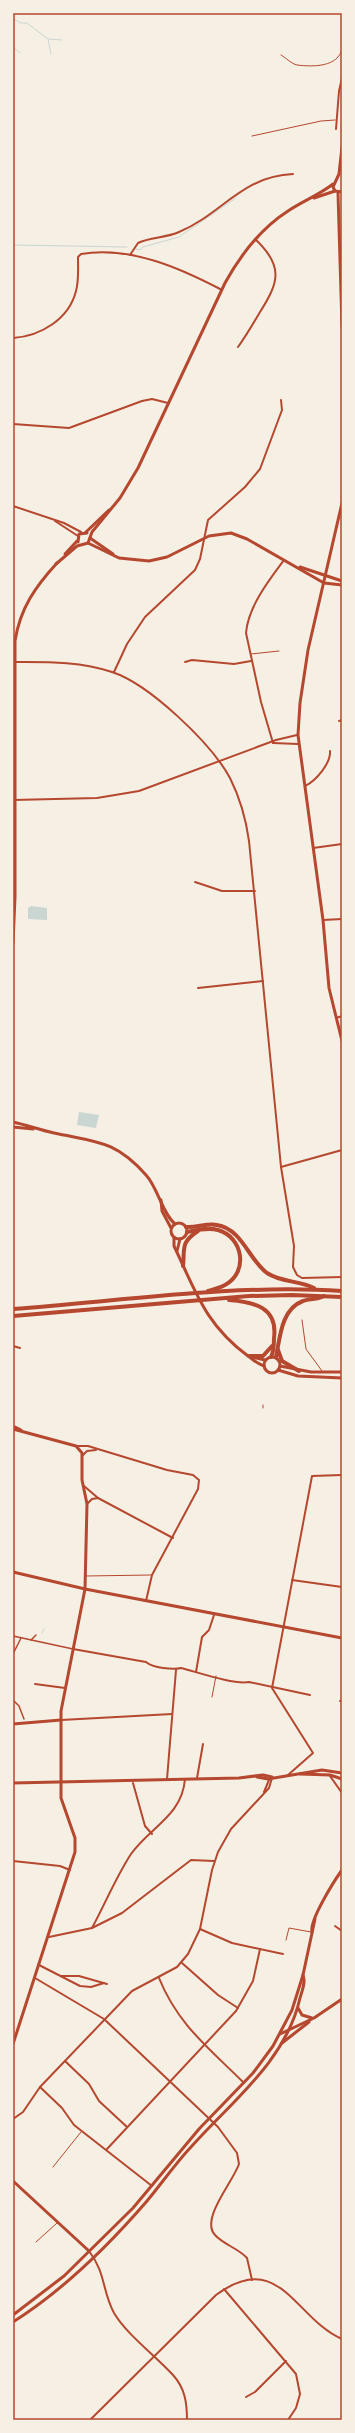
<svg xmlns="http://www.w3.org/2000/svg" width="355" height="2433" viewBox="0 0 355 2433" font-family="'Archivo Narrow',sans-serif">
  <rect width="100%" height="100%" fill="#f6efe4"/>
  <g fill="#c9d6d2">
    <path d="M31 906 47 908V920L28 919V908Z"/>
    <path d="M79 1112 99 1115 96 1128 77 1125Z"/>
  </g>
  <g fill="none" stroke-linecap="round" stroke-linejoin="round">
    <g stroke="#c9d6d2" stroke-width="1">
      <path d="M13 19 21 23H27L48 39 51 54"/>
      <path d="M49 39 62 40"/>
      <path d="M13 47 20 53"/>
      <path d="M13 245 127 247"/>
      <path d="M136 249 140 250 143 247 179 237 236 198"/>
      <path d="M42 1633 44 1629"/>
    </g>
    <g stroke="#b5482f" stroke-width="1">
      <path d="M281 55C286 58 292 64 297 65 314 67 338 67 342 49"/>
      <path d="M252 136 321 121 335 120"/>
      <path d="M251 654 279 651"/>
      <path d="M302 1320 306 1349 322 1371"/>
      <path d="M263 1408V1405"/>
      <path d="M86 1576 151 1575"/>
      <path d="M212 1697 216 1676"/>
      <path d="M286 1940 289 1928 311 1932"/>
      <path d="M53 2167 81 2132"/>
      <path d="M36 2242 57 2223"/>
    </g>
    <g stroke="#b5482f" stroke-width="1.5">
      <path d="M13 1636 73 1649"/>
      <path d="M31 1640 36 1635"/>
      <path d="M13 1654 21 1638"/>
      <path d="M13 1700 19 1706 24 1719"/>
    </g>
    <g stroke="#b5482f" stroke-width="2">
      <path d="M336 129 339 91 342 78"/>
      <path d="M130 255 138 243C150 237 166 238 179 232 222 214 242 176 293 174"/>
      <path d="M13 338C41 336 69 319 76 291 79 280 78 268 78 257L81 254C131 246 180 268 222 290"/>
      <path d="M238 347C246 336 253 324 260 312 279 282 284 266 255 239"/>
      <path d="M13 424 69 428 142 401 152 399 168 403"/>
      <path d="M13 506 64 523 81 532"/>
      <path d="M55 521 78 536"/>
      <path d="M13 662C46 662 80 661 112 672 149 684 211 743 230 778 240 798 246 819 249 841L281 1167 294 1246 293 1267 297 1275 302 1278 342 1277"/>
      <path d="M185 662 192 660 234 664 251 661"/>
      <path d="M114 672 127 644 145 617 195 570 200 559 208 520 245 487 260 469 282 410 281 400"/>
      <path d="M339 721 342 720"/>
      <path d="M273 743 261 702 246 633C248 607 269 580 284 560"/>
      <path d="M273 743 298 744"/>
      <path d="M305 786C316 781 331 763 330 751"/>
      <path d="M13 800 97 798 139 791 276 740 297 735"/>
      <path d="M313 848 342 844"/>
      <path d="M195 882 222 891H255"/>
      <path d="M323 920 342 919"/>
      <path d="M198 988 263 981"/>
      <path d="M336 1018 342 1016"/>
      <path d="M281 1167 342 1150"/>
      <path d="M13 1346 20 1348"/>
      <path d="M77 1446H88L167 1470 193 1475 199 1480 198 1489 152 1575 146 1601"/>
      <path d="M83 1455 87 1451 96 1450"/>
      <path d="M84 1486 98 1498 173 1538"/>
      <path d="M87 1504 92 1499 98 1498"/>
      <path d="M292 1580 342 1587"/>
      <path d="M73 1649 146 1662C153 1668 173 1670 181 1668 197 1672 234 1685 249 1682L310 1695"/>
      <path d="M196 1672 202 1637 209 1630 214 1615"/>
      <path d="M35 1684 65 1688"/>
      <path d="M340 1701H342"/>
      <path d="M61 1720 172 1714"/>
      <path d="M288 1775 313 1753 272 1688 312 1476 342 1475"/>
      <path d="M330 1776 342 1793"/>
      <path d="M197 1778 203 1744"/>
      <path d="M167 1779 176 1670"/>
      <path d="M133 1783 145 1826 152 1834"/>
      <path d="M264 1792 269 1780"/>
      <path d="M13 1861 60 1866 70 1870"/>
      <path d="M335 1926 342 1931"/>
      <path d="M92 1928C105 1904 116 1877 131 1854 150 1827 182 1816 185 1779"/>
      <path d="M200 1929 232 1943 283 1954"/>
      <path d="M49 1937 92 1928 122 1913 191 1860 214 1861"/>
      <path d="M182 1963 218 1995 238 2008"/>
      <path d="M39 1965 80 1986 91 1987 104 1983"/>
      <path d="M61 1976H79L107 1984"/>
      <path d="M35 1978 104 2019 218 2127 237 2153 239 2164C233 2182 200 2219 215 2235 224 2245 238 2248 247 2258L252 2280"/>
      <path d="M159 1978C178 2025 209 2048 244 2083"/>
      <path d="M65 2061 89 2084 99 2101 127 2127"/>
      <path d="M40 2087 62 2108 74 2125 152 2186"/>
      <path d="M13 2119 23 2112 40 2087 132 1991 177 1967 188 1954 200 1929 212 1870 218 1852 231 1829 269 1788 272 1778"/>
      <path d="M107 2149 236 2011 253 1981 260 1949"/>
      <path d="M89 2251C106 2273 102 2291 114 2313 127 2335 156 2356 173 2375 185 2388 187 2403 187 2420"/>
      <path d="M224 2289 296 2374 300 2394 296 2408 288 2420"/>
      <path d="M246 2397 255 2392 286 2361"/>
      <path d="M13 2420H14"/>
      <path d="M90 2420 216 2295C280 2248 295 2319 342 2339"/>
    </g>
    <g stroke="#b5482f" stroke-width="3">
      <path d="M314 198 335 191"/>
      <path d="M86 532 109 510"/>
      <path d="M90 538 113 554"/>
      <path d="M78 542 79 534 87 533"/>
      <path d="M88 543 119 558 149 561 167 557 209 536 231 533 247 539 324 583 342 585"/>
      <path d="M65 554 77 541"/>
      <path d="M56 564 77 546 88 543 92 532 120 498 138 468 225 283C241 254 260 229 288 211 303 201 319 195 333 184"/>
      <path d="M300 567 342 581"/>
      <path d="M13 943 15 897V641C20 608 36 586 57 563"/>
      <path d="M13 1122C27 1125 40 1130 54 1133 96 1142 115 1140 146 1175 158 1188 162 1213 175 1224"/>
      <path d="M13 1127 33 1129"/>
      <path d="M161 1200 162 1211 171 1228"/>
      <path d="M13 1572 85 1589 61 1711V1798L75 1838V1852L13 2044"/>
      <path d="M13 1724 61 1720"/>
      <path d="M298 2008 302 2015 312 2018"/>
      <path d="M280 2034 314 2018 342 1999"/>
      <path d="M282 2043 309 2022"/>
      <path d="M13 2181 89 2251"/>
    </g>
    <g stroke="#b5482f" stroke-width="3">
      <path d="M342 147 339 174 333 187 335 191 342 192"/>
      <path d="M338 193 342 326"/>
      <path d="M341 257 342 244"/>
      <path d="M342 503 308 650 300 703 298 735 323 920 329 988 342 1041"/>
      <circle cx="179" cy="1231" r="8"/>
      <path d="M174 1238V1246C196 1292 205 1324 248 1356 254 1360 257 1364 264 1366"/>
      <path d="M177 1251 180 1239"/>
      <circle cx="272" cy="1365" r="8"/>
      <path d="M252 1357 265 1360"/>
      <path d="M280 1366 311 1372H342"/>
      <path d="M278 1370 298 1376 342 1378"/>
      <path d="M13 1426 21 1430"/>
      <path d="M13 1429 76 1446 82 1453V1480L87 1504 85 1589 342 1638"/>
      <path d="M300 1774 330 1775 342 1779"/>
      <path d="M257 1777 268 1779 322 1770 342 1773"/>
      <path d="M13 1783 239 1778 263 1775 272 1777"/>
      <path d="M312 1932C309 1921 334 1881 342 1870"/>
      <path d="M13 2315 64 2276 133 2208 199 2129 253 2073 273 2046 292 2010 303 1975 315 1919"/>
      <path d="M13 2322C62 2291 109 2245 147 2201 162 2183 175 2164 191 2147 231 2102 286 2061 300 1998 302 1991 306 1982 303 1975"/>
    </g>
    <g stroke="#b5482f" stroke-width="4">
      <path d="M186 1227C196 1228 207 1223 217 1225 242 1229 249 1260 267 1273 282 1283 299 1280 314 1288"/>
      <path d="M187 1232C197 1230 208 1227 218 1230 243 1237 249 1272 225 1285 220 1288 214 1289 208 1291"/>
      <path d="M183 1266C185 1248 180 1243 198 1231"/>
      <path d="M229 1300C254 1302 278 1307 274 1338 274 1345 274 1351 271 1357"/>
      <path d="M13 1309C122 1301 232 1284 342 1291"/>
      <path d="M13 1316 249 1296 292 1295 342 1297"/>
      <path d="M278 1350 282 1361 299 1371"/>
      <path d="M249 1356H263L272 1346"/>
      <path d="M276 1357C280 1338 281 1309 303 1301 310 1298 317 1300 324 1296"/>
    </g>
  </g>
  <rect width="355" height="2433" fill="none" stroke="#f6efe4" stroke-width="28"/>
  <rect x="14" y="14" width="327" height="2405" fill="none" stroke="#b5482f" stroke-width="1.5"/>
</svg>
